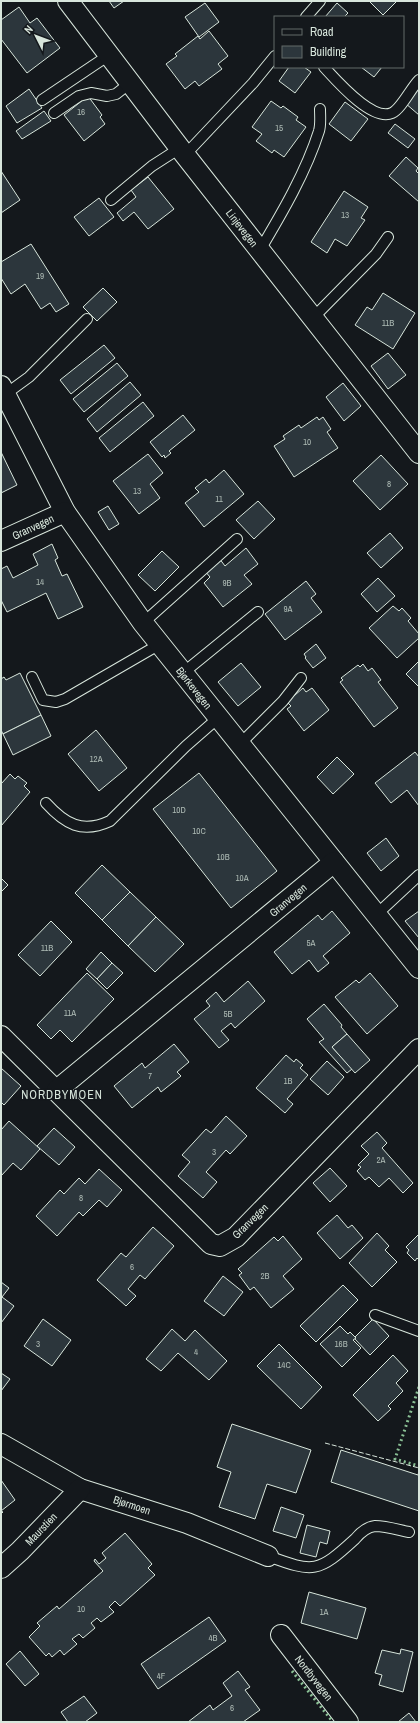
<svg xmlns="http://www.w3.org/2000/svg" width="420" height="1723" viewBox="0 0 420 1723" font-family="'Archivo Narrow',sans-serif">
  <rect width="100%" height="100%" fill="#14181c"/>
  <g fill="#2c363c" stroke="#d8e6dc">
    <path d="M109 1H124L114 8Z"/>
    <path d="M369 1H397L383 15Z"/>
    <path d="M205 3 219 22 199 37 185 17Z"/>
    <path d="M337 3 348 13 345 16 347 17H325Z"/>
    <path d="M19 7 30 23 37 18 60 48 27 73 1 39V20Z"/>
    <path d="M209 31 228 56 218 64 222 69 199 86 195 81 185 89 166 64 177 56 175 54 198 36 200 39Z"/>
    <path d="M289 67H304L311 72 295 93 279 81Z"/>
    <path d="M361 67H382L374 77Z"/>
    <path d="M419 86V115L405 103Z"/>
    <path d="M29 89 42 108 17 123 6 106Z"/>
    <path d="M88 96 102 115 100 117 105 124 84 141 64 115Z"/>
    <path d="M271 101 281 108 283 106 298 117 296 120 306 127 284 157 274 150 272 153 256 141 262 134 252 127Z"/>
    <path d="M345 102 368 119 351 141 329 124Z"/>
    <path d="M44 111 51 121 22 139 16 131Z"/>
    <path d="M395 124 415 139 408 148 388 133Z"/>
    <path d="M406 157 418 168 416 171 419 174V202L389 176Z"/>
    <path d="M1 171 20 200 1 213Z"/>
    <path d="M148 177 174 209 148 229 134 212 123 221 117 213 136 197 131 190Z"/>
    <path d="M344 191 368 207 361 218 365 220 347 246 335 239 327 253 311 242Z"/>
    <path d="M99 198 114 217 89 236 74 217Z"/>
    <path d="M31 244 69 304 56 312 50 303 41 309 25 284 11 294 1 278V262Z"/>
    <path d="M103 288 117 302 97 321 83 307Z"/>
    <path d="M383 293 415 313 393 349 355 325 367 307 372 310Z"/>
    <path d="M104 345 115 358 71 394 60 380Z"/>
    <path d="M388 353 406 375 388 389 371 366Z"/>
    <path d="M117 363 128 376 84 412 73 399Z"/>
    <path d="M130 382 141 395 97 432 87 419Z"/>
    <path d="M343 383 361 406 344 421 326 397Z"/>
    <path d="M143 402 154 416 110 452 99 438Z"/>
    <path d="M183 415 195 430 169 451 171 453 165 458 164 455 162 457 150 442Z"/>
    <path d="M317 417 319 420 323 417 331 429 327 432 338 448 294 477 274 446 285 439 283 436 299 425 301 428Z"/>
    <path d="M1 452 17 485 1 493Z"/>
    <path d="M148 454 163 473 150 484 160 498 139 514 113 481Z"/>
    <path d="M381 455 408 484 380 510 353 481Z"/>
    <path d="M224 470 244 494 204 527 185 503 199 492 195 488 206 479 209 483Z"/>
    <path d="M258 501 275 519 254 539 236 520Z"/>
    <path d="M108 506 119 524 109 530 98 512Z"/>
    <path d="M390 533 403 548 381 568 367 553Z"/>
    <path d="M52 544 58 558 55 560 62 576 67 574 83 607 58 619 46 593 7 612 1 600V569L7 566 13 578 38 565 33 554Z"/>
    <path d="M246 548 258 564 244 575 252 584 223 607 204 583 210 577 204 570 219 558 225 566Z"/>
    <path d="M162 551 179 567 155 591 138 575Z"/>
    <path d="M378 578 395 596 377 612 361 594Z"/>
    <path d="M306 581 316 594 311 598 322 612 285 640 265 614Z"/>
    <path d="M393 606 399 611 402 608 411 618 408 621 419 634V638L397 658 369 628Z"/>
    <path d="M316 644 326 658 313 668 305 658 306 657 304 654Z"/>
    <path d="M419 661V687L406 674Z"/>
    <path d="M241 663 261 687 238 706 218 682Z"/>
    <path d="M363 664 368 671 372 668 381 680 378 682 398 708 374 727 340 682 343 680 341 678 358 665 360 667Z"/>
    <path d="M20 673 41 715 3 734 1 730V679L4 677 6 680Z"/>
    <path d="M303 688 306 692 312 688 329 710 304 731 287 709 291 706 287 702Z"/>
    <path d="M41 715 51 736 13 755 3 734Z"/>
    <path d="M96 730 127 768 99 791 68 754Z"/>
    <path d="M415 752 419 757V806L407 790 391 803 375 783Z"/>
    <path d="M337 757 354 774 333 794 317 777Z"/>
    <path d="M199 773 277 871 231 908 153 809Z"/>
    <path d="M10 774 15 779 18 776 27 783 24 786 30 792 1 826V784Z"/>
    <path d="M386 838 399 856 381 871 367 853Z"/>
    <path d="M102 865 130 892 102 920 75 893Z"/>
    <path d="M1 878 8 885 1 892Z"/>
    <path d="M130 892 156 917 128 946 102 920Z"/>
    <path d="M332 911 350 933 323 956 329 963 318 972 309 960 292 974 274 952 318 915 322 920Z"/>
    <path d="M419 911V938L405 921Z"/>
    <path d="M156 917 184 944 155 972 128 946Z"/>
    <path d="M51 921 72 942 40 976 18 955Z"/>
    <path d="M101 952 112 963 97 979 86 969Z"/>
    <path d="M112 963 123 973 107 989 97 979Z"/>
    <path d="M87 973 114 999 72 1042 60 1030 51 1039 37 1025Z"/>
    <path d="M370 973 398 1006 367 1034 335 997 356 980 359 983Z"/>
    <path d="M248 981 265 1001 235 1028 231 1023 221 1031 229 1040 219 1048 194 1019 210 1006 206 1001 216 992 224 1002Z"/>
    <path d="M324 1004 342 1025 341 1027 347 1034 332 1047 352 1069 347 1073 319 1042 324 1039 307 1019Z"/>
    <path d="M347 1034 370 1060 355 1073 332 1047Z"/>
    <path d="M174 1044 189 1062 177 1072 181 1076 161 1092 158 1087 132 1108 114 1086 142 1063 145 1068Z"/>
    <path d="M286 1055 294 1062 296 1059 303 1065 300 1068 308 1075 287 1099 293 1104 285 1113 256 1088Z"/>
    <path d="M327 1061 344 1077 328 1095 310 1079Z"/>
    <path d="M1 1068 21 1086 4 1105 1 1102Z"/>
    <path d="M226 1116 247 1136 230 1154 226 1150 206 1172 217 1182 203 1198 178 1176 190 1162 182 1155 206 1129 211 1133Z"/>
    <path d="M9 1121 40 1149 21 1170 13 1163 1 1176V1130Z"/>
    <path d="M54 1128 75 1147 59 1165 37 1146Z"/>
    <path d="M377 1132 387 1143 382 1148 413 1183 403 1193 389 1178 379 1187 369 1177 365 1180 357 1171 361 1167 358 1165 369 1154 361 1146Z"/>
    <path d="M330 1168 347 1186 330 1202 313 1183Z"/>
    <path d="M99 1169 122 1190 107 1207 99 1200 83 1216 79 1212 57 1236 36 1216 60 1190 64 1194 79 1178 85 1184Z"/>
    <path d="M337 1215 348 1228 352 1225 363 1238 340 1259 317 1233Z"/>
    <path d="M153 1227 174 1246 145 1279 140 1275 128 1289 136 1296 126 1306 97 1280 121 1253 126 1257Z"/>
    <path d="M377 1233 389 1246 385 1250 397 1262 372 1287 349 1263Z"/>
    <path d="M419 1234V1260L417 1258 415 1261 407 1253 409 1250 406 1247Z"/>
    <path d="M283 1236 302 1259 283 1276 294 1289 271 1308 254 1287 250 1290 239 1275 242 1273 238 1269 274 1237 278 1241Z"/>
    <path d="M223 1276 243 1292 224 1316 204 1301Z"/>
    <path d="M1 1282 9 1288 2 1297 14 1306 1 1323Z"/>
    <path d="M343 1285 358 1300 316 1342 300 1326Z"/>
    <path d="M43 1319 71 1340 52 1366 24 1346Z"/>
    <path d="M373 1319 389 1336 370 1355 354 1338Z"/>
    <path d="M340 1326 348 1334 350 1332 356 1338 353 1340 361 1348 342 1367 320 1344Z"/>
    <path d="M172 1329 185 1341 195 1330 227 1361 209 1380 178 1353 161 1371 146 1359Z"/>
    <path d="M279 1344 322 1387 301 1409 257 1366Z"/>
    <path d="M393 1355 408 1371 396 1383 403 1391 388 1406 391 1409 378 1421 353 1395Z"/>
    <path d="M1 1373 10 1379 1 1391Z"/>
    <path d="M232 1424 311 1450 296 1493 267 1484 255 1519 219 1507 231 1472 217 1467Z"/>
    <path d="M341 1450 418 1475 419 1471V1511L331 1482Z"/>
    <path d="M1 1480 15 1500 1 1511 3 1512 1 1514Z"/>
    <path d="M281 1507 304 1515 296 1538 273 1531Z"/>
    <path d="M307 1525 330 1531 327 1544 320 1542 316 1557 300 1553Z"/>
    <path d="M125 1533 152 1564 148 1568 155 1575 120 1606 115 1601 109 1607 114 1612 101 1622 97 1618 91 1623 95 1628 83 1638 79 1634 72 1639 77 1644 64 1655 60 1650 52 1657 49 1653 46 1656 29 1637 40 1626 37 1623 57 1606 59 1609 103 1571 94 1561 95 1559 99 1564 106 1558 102 1553Z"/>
    <path d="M309 1592 366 1608 357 1639 301 1623Z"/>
    <path d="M209 1617 226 1641 158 1689 141 1664Z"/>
    <path d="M401 1649 413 1652 403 1692 379 1685 382 1675 375 1673 382 1650 400 1654Z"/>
    <path d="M20 1651 39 1674 25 1686 6 1664Z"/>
    <path d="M238 1671 250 1687 245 1690 260 1710 243 1722H188L210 1705 213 1710 232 1696 223 1683Z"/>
    <path d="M84 1696 97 1713 85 1722H68L61 1712Z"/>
    <path d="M409 1713 416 1722H398Z"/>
  </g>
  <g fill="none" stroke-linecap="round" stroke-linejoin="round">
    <g stroke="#d8e6dc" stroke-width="12">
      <g id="service">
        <path d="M306 17 320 1"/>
        <path d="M324 67C336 80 372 122 392 113 401 109 411 88 419 80"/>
        <path d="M42 100 109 55"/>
        <path d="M54 113 79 96 91 93 107 96 116 94 130 83"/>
        <path d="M185 155 253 83 275 56"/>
        <path d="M111 200 152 166 180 148"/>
        <path d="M260 250C282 213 306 172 319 131 321 124 320 116 320 109"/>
        <path d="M313 318 376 254 388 237"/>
        <path d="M3 396 29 377 87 319"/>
        <path d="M143 623 237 539"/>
        <path d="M183 673 258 612"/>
        <path d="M32 677 43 700 56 702 65 699 160 644"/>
        <path d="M239 745 283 701 301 678"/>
        <path d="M46 803C65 824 82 834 110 821L186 746 218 718"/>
        <path d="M376 915 419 875"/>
        <path d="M375 1315 419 1331"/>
        <path d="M268 1556C314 1573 318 1573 355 1539 360 1533 366 1527 375 1526 386 1526 399 1530 409 1532"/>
      </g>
    </g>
    <g stroke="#d8e6dc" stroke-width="22">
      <g id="minor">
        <path d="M68 1 185 155 419 453"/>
        <path d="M1 386 65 512 143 623 419 968"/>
        <path d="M1 541 65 512"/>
        <path d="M1 1036 211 1244 220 1246 236 1237 419 1049"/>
        <path d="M57 1090 334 862"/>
        <path d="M1 1444 80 1489 187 1523 268 1556"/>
        <path d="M1 1568 20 1551 80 1489"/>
        <path d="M281 1635 348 1722"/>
      </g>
    </g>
    <use href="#service" stroke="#14181c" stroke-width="10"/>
    <use href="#minor" stroke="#14181c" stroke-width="20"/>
    <g stroke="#8ac095" stroke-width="3" stroke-dasharray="2 3" stroke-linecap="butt">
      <path d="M419 1387 395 1459 419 1466"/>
      <path d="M292 1671 333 1722"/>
    </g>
    <path stroke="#d8e6dc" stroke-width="1" stroke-dasharray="5 2" stroke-linecap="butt" d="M325 1443 419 1468"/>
  </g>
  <g text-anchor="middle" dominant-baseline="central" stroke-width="3" stroke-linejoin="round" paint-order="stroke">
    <g font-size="9" fill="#adbab4">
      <text x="81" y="112">16</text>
      <text x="279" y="128">15</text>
      <text x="345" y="215">13</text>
      <text x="40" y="276">19</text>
      <text x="388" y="323">11B</text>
      <text x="307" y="442">10</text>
      <text x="389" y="484">8</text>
      <text x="137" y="491">13</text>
      <text x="219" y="499">11</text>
      <text x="40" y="582">14</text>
      <text x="227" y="583">9B</text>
      <text x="288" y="609">9A</text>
      <text x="96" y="759">12A</text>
      <text x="179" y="810">10D</text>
      <text x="199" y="831">10C</text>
      <text x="223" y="857">10B</text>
      <text x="242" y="878">10A</text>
      <text x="311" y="943">5A</text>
      <text x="47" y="948">11B</text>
      <text x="70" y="1013">11A</text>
      <text x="228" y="1014">5B</text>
      <text x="150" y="1076">7</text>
      <text x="288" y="1081">1B</text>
      <text x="214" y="1152">3</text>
      <text x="381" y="1160">2A</text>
      <text x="81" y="1198">8</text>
      <text x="132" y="1267">6</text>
      <text x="265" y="1276">2B</text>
      <text x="38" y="1344">3</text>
      <text x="341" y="1344">16B</text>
      <text x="196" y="1352">4</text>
      <text x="284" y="1365">14C</text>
      <text x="81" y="1609">10</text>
      <text x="324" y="1612">1A</text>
      <text x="213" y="1638">4B</text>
      <text x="161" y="1676">4F</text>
      <text x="232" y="1708">6</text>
    </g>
    <g font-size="11" fill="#d8e6dc" stroke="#14181c">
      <text transform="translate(242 228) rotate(52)">Linjevegen</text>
      <text transform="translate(33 527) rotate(-25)">Granvegen</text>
      <text transform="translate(194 688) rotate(52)">Bjørkevegen</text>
      <text transform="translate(288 900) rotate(-40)">Granvegen</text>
      <text transform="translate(250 1221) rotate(-44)">Granvegen</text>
      <text transform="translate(132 1505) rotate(18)">Bjørmoen</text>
      <text transform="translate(41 1529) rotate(-46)">Maurstien</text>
      <text transform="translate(314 1678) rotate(52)">Nordbyvegen</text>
    </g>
    <g font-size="12" letter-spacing="1" fill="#d8e6dc" stroke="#14181c">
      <text x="62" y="1095">NORDBYMOEN</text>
    </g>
  </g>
  <rect width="420" height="1723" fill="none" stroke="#d8e6dc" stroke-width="4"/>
  <rect x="274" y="16" width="130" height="52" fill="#14181c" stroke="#626a69"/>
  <rect x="282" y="29" width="20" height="6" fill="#14181c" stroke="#626a69"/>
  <text x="310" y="36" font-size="12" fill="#d8e6dc">Road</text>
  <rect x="282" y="46" width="20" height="12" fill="#2c363c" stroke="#626a69"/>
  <text x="310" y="56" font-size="12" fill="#d8e6dc">Building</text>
  <g transform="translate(36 36) rotate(312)" stroke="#14181c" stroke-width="3" paint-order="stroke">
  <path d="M0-3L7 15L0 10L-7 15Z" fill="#d8e6dc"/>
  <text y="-6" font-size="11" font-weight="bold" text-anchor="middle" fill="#d8e6dc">N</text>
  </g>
</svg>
